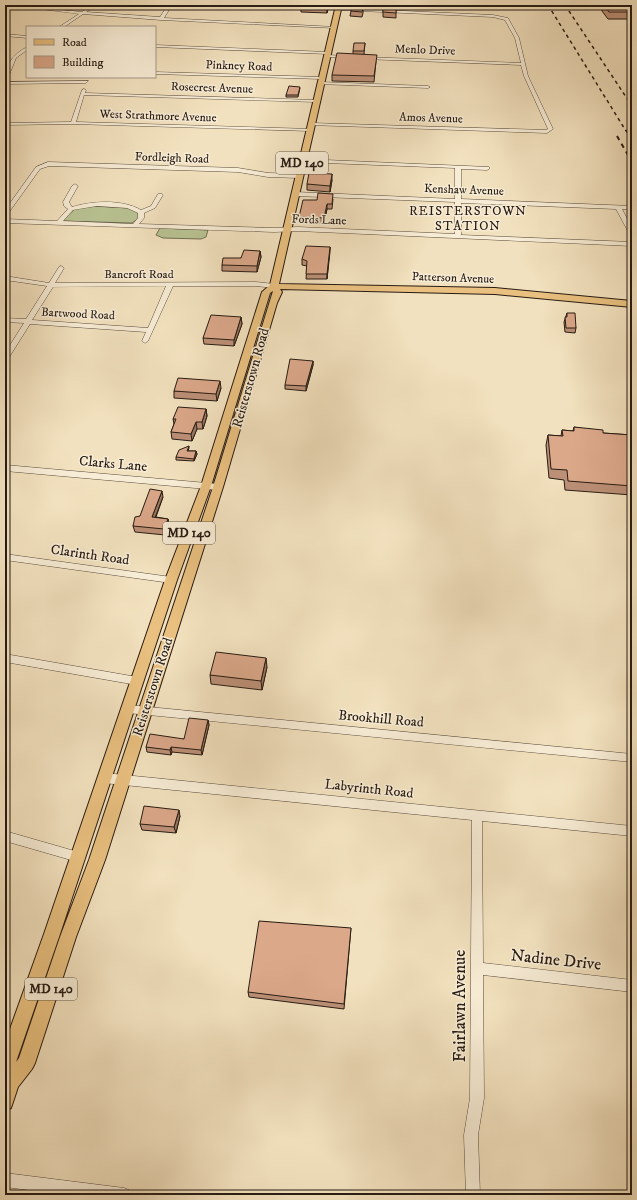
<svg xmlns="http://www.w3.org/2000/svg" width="637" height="1200" viewBox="0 0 637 1200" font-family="'IM FELL DW Pica',serif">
  <rect width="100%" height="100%" fill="#f2e1be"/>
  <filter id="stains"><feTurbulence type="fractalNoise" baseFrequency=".005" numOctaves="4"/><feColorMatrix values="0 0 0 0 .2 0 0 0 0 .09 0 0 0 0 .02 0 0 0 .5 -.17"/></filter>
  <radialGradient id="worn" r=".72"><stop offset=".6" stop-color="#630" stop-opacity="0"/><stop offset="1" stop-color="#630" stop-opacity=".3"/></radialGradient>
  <g fill="#b9c393" stroke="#706f53">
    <path d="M89 206 133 208 139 212V218L132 223 61 221 75 209Z"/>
    <path d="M160 228 208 230 206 237 201 239 163 238 156 235Z"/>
  </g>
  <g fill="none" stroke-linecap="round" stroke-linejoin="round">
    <g stroke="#5a4c3e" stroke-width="1">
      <g id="minor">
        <path d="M10 5 82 12 92 5H97L86 12 160 17 168 5H172L164 18 336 27 334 28 161 20 83 14 64 27H59L79 14Z"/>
        <path d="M337 8 493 15 508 18 519 38 528 76 553 129 547 133 309 125V123H311L546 130 548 129 524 76 521 65 364 59 362 58 364 57 521 63 515 38 505 20 493 17 338 10Z"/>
        <path d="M5 34 27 36V38L5 36Z"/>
        <path d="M155 45 328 52 330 53 328 54 155 47Z"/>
        <path d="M27 47V50L16 58 7 80 5 81C5 65 13 54 27 47Z"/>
        <path d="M327 55 347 56 349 57 347 58 326 57Z"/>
        <path d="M155 72 322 77 324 78 322 79 155 74Z"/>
        <path d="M88 81 86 83 5 84V82Z"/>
        <path d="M320 82 428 86 430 87 428 88 318 84Z"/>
        <path d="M84 89 86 90 85 93 316 100 318 101 316 102 84 95 76 122 312 129V131H310L73 124 5 125V123L71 122 82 90Z"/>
        <path d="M302 159 489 167V169L487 170 461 169V199L632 206V210L622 209 632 228V235L629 233 616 209 461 203V235L632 242V246L298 231 274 232 5 223V219L57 221 68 209 64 206 63 202 72 186 75 184 78 186 69 202 72 207C92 201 122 199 141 210L151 206 158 194H162L163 195 155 208 144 213V218L139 224 274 228 298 227 455 234V202L295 196 292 194 295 192 455 199V168L300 162 299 161ZM97 206 127 208 138 213V218L133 224 63 221 73 210Z"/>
        <path d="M48 162 238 168 268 173 299 174 302 176 299 178 268 177 238 172 49 166 40 169 7 215 5 216V210L36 167Z"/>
        <path d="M61 266 64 268 55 283 256 282 274 284 277 286 274 288 256 286H173L148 341 145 343 142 341 146 332 30 324 8 359 5 361V353L24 323 5 322V318L26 319 47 286 5 280V276L49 283 59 267ZM166 286 148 328 32 320 53 287Z"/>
        <path d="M5 465 218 484 222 487 218 490 5 471Z"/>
        <path d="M5 554 171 577 175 580 171 583 5 560Z"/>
        <path d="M5 654 137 677 140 678 142 681 140 684 137 685 5 662Z"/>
        <path d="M128 705 632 754V762L128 713 124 712 123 709 124 706Z"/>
        <path d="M104 773 632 826V836L482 821 483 963 632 980V992L483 975 484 1098 478 1135 480 1195H466L464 1135 470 1098 472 820 104 783 100 781 99 778 100 775Z"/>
        <path d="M5 831 78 852 82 853 84 857 82 861 78 862 5 841Z"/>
        <path d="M5 1173 124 1188 129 1190 131 1195H68L5 1187Z"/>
      </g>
    </g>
    <g stroke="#271b13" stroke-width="2">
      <path id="major" d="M336 5H342L279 284 495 288 632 301V307L495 294 280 289 282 292 277 303 223 487 105 860 76 937 35 1063 32 1069 18 1087 11 1108 5 1111V1043L44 934 165 580 201 486 262 292 270 285ZM273 291 213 487 89 860 60 937 19 1058 16 1062 60 934 177 580 211 486 270 293Z"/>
    </g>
    <use href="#minor" fill="#f7ecd5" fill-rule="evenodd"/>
    <use href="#major" fill="#e9c07f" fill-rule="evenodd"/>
    <g stroke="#271b13" stroke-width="1.5" stroke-dasharray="3.5 3.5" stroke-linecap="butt">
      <path d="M548 5 626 131"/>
      <path d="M565 5 632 106"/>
    </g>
    <g stroke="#271b13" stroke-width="2" stroke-dasharray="4.5 4.5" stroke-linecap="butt">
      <path d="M626 130 632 140"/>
      <path d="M617 136 628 155 632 170"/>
    </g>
  </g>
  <g fill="#bc9077" stroke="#271b13">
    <path d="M301 5H329L327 13 301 12Z"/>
    <path d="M352 5H365L364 8H363V13L362 17 350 16 351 11Z"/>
    <path d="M383 5H396V18L383 17Z"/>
    <path d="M603 5H632V7H630L632 10V19H608L602 11Z"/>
    <path d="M365 43 364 54 376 61 374 82 332 81V75L353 54V51Z"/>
    <path d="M300 88 298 97H286V95Z"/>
    <path d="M332 180 330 192 307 190V184Z"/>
    <path d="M333 199 332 209H327L324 223 299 222V217L317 200Z"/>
    <path d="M330 247 327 279H306L307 266 302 265V259Z"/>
    <path d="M260 251 261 257 257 272 222 271V265Z"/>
    <path d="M567 313 576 328 575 333 565 332 564 322Z"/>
    <path d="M241 317 242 324 234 346 204 344 203 338Z"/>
    <path d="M313 361V365L306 391 285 389V385Z"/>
    <path d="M221 388 217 401 174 398V391Z"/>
    <path d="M206 409 207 416 203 429H197L192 441 172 439 171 432 174 424 173 419Z"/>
    <path d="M574 427 603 433 632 435V495L565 490 564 480 549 478 546 445 548 435 561 436 562 430 573 431Z"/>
    <path d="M189 446V448L188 451H196L197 454 194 461 176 460V457Z"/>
    <path d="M163 497 156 517 168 519 169 525 165 535 135 532 133 526 140 516Z"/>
    <path d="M267 667 262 690 211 684 210 675Z"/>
    <path d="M208 720 209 725 202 755 172 752 171 755 147 752 146 747 184 739Z"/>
    <path d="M180 816 176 833 142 830 140 824Z"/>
    <path d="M351 928 344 1009 249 997 248 992Z"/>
  </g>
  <g fill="#997661" stroke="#271b13">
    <path d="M328 5H329L327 13V6Z"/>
    <path d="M332 174V180L330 192V186Z"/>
    <path d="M327 204V209L324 223V218Z"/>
    <path d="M330 247V252L327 279V274Z"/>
    <path d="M260 251 261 257 257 272V266Z"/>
    <path d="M241 317 242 324 234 346V340Z"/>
    <path d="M313 361V365L306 391V386Z"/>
    <path d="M220 381 221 388 217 401 216 394Z"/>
    <path d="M206 409 207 416 203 429 202 422Z"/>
    <path d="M196 422 197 429 192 441 191 434Z"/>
    <path d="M196 451 197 454 194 461V459Z"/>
    <path d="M162 491 163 497 153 523 152 517Z"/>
    <path d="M168 519 169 525 165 535 164 529Z"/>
    <path d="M266 658 267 667 262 690 261 681Z"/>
    <path d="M208 720 209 725 202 755 201 750Z"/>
    <path d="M171 747 172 752 171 755 170 750Z"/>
    <path d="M179 810 180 816 176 833 174 827Z"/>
  </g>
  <g fill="#dba88a" stroke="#271b13">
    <path d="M301 5H328L327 6Z"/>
    <path d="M604 5H628L632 10V12H609Z"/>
    <path d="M352 7 363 8 362 12 351 11Z"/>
    <path d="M383 9H396V13L383 12Z"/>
    <path d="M354 43H365L364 51H353Z"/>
    <path d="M337 53 377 55 374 76 332 75Z"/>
    <path d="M289 86 300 87 298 95H286Z"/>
    <path d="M309 173 332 174 330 186 307 184Z"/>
    <path d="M318 193 333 194 332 204H327L324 218 299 217 303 200H317Z"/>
    <path d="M306 246 330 247 327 274H306L307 261 302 259Z"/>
    <path d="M244 250 260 251 257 266 222 265 223 258H241Z"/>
    <path d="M567 313H575L576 328H566L565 317H567Z"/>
    <path d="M211 315 241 317 234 340 203 338Z"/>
    <path d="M290 359 313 361 306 386 285 385Z"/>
    <path d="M178 378 220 381 216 394 174 391Z"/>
    <path d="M178 407 206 409 202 422H196L191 434 171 432 176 419H173Z"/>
    <path d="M574 427 603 430V433L632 435V486L568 481 567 470 551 469 548 435 563 436 562 430 574 431Z"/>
    <path d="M189 446 187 451H196L194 459 176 457 179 450Z"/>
    <path d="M150 489 162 491 152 517 168 519 164 529 133 526 135 517 140 516Z"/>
    <path d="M216 652 266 658 261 681 210 675Z"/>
    <path d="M189 718 208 720 201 750 171 747 170 750 146 747 150 734 184 739Z"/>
    <path d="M144 806 179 810 174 827 140 824Z"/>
    <path d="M259 921 351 928 344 1004 248 992Z"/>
  </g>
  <g text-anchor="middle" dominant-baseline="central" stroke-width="3" stroke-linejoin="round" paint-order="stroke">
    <g font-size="12" fill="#271b13" stroke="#f7ecd5">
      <text transform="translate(425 50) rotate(2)">Menlo Drive</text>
      <text transform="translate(239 66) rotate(2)">Pinkney Road</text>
      <text transform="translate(212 88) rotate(2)">Rosecrest Avenue</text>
      <text transform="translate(158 116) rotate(2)">West Strathmore Avenue</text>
      <text transform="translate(431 118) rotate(2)">Amos Avenue</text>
      <text transform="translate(172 158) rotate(2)">Fordleigh Road</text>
      <text transform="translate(464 190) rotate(2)">Kenshaw Avenue</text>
      <text transform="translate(319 220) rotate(2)">Fords Lane</text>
      <text x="139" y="274">Bancroft Road</text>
      <text transform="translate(453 278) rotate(2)">Patterson Avenue</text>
      <text transform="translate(78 314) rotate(3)">Bartwood Road</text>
    </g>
    <g fill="#f7ecd5" stroke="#655a4d" stroke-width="1">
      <rect x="276" y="152" width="52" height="22" rx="3"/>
      <rect x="163" y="522" width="52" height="22" rx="3"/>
      <rect x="25" y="978" width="52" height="22" rx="3"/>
    </g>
    <g font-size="13" font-weight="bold" fill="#271b13">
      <text x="302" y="163">MD 140</text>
      <text x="189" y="533">MD 140</text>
      <text x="51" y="989">MD 140</text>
    </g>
    <g font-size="13" letter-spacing="1" fill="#271b13" stroke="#f7ecd5">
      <text x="468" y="211">REISTERSTOWN<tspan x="468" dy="15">STATION</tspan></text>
    </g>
    <g font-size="14" fill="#271b13" stroke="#f7ecd5">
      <text transform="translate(251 378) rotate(-74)">Reisterstown Road</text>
      <text transform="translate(113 464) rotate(5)">Clarks Lane</text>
      <text transform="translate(90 555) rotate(8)">Clarinth Road</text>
      <text transform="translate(153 687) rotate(-72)">Reisterstown Road</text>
      <text transform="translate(381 719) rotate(5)">Brookhill Road</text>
      <text transform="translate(369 789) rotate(6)">Labyrinth Road</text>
    </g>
    <g font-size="17" fill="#271b13" stroke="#f7ecd5">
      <text transform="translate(556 960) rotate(6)">Nadine Drive</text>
      <text transform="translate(460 1006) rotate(-90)">Fairlawn Avenue</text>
    </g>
  </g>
  <rect width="637" height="1200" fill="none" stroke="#f2e1be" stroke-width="20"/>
  <rect x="6" y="6" width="625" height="1188" fill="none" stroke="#271b13" stroke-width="2"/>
  <rect x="10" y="10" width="617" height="1180" fill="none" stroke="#271b13"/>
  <rect x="26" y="26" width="130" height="52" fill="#f7ecd5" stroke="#a49887"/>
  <rect x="34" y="39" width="20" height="6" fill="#e9c07f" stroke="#a49887"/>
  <text x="62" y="46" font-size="12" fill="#271b13">Road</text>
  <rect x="34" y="56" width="20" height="12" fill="#dba88a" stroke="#a49887"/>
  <text x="62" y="66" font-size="12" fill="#271b13">Building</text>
  <rect width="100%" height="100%" filter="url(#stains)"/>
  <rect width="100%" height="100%" fill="url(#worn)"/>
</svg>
